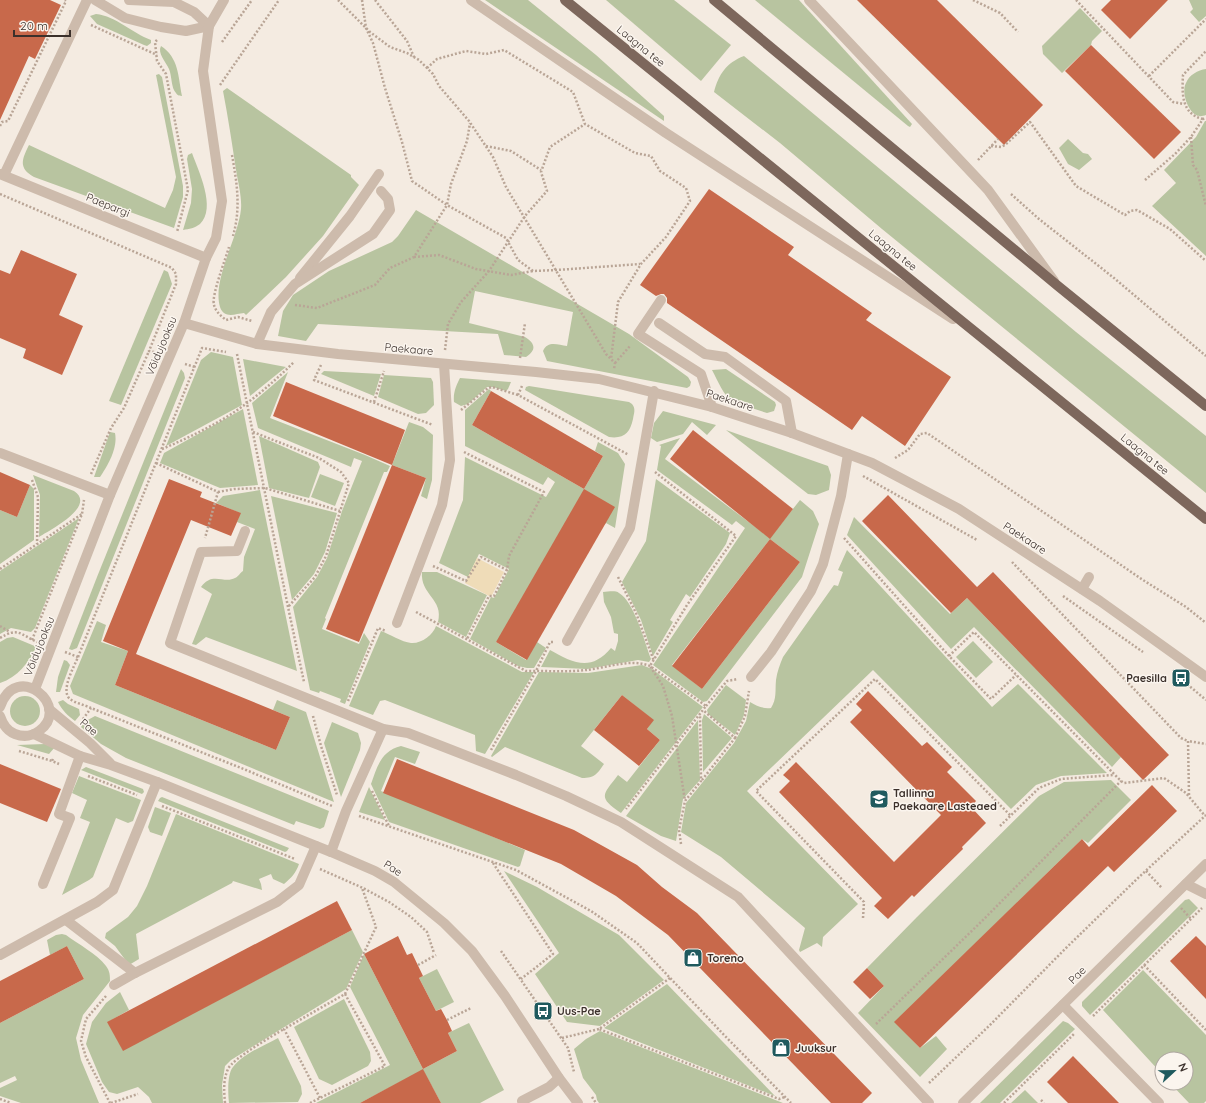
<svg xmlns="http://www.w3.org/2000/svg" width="1206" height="1103" viewBox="0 0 1206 1103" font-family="Quicksand,sans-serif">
  <rect width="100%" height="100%" fill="#f4ebe1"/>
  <g fill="#b8c4a0" fill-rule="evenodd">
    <path d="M485 0H528L596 55 664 116V121Z"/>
    <path d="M606 0H674L731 45 701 81Z"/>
    <path d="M755 0H799L912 124 910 127 908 126Z"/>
    <path d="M1189 0H1206V16L1199 22 1190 12 1193 9Z"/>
    <path d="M1080 8 1102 31 1092 41 1091 45 1062 73 1043 54 1042 46Z"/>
    <path d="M96 14C116 16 132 33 151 40V43L147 46 144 45 97 24 90 16Z"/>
    <path d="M161 46C179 58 178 76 182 96 178 95 178 96 176 93 171 88 172 76 169 69 166 62 157 53 161 46Z"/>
    <path d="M744 56 1076 332 1206 436V493L882 229 780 143 714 92C719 74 726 63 744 56Z"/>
    <path d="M1206 69V115C1203 116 1199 117 1196 115 1188 111 1181 92 1186 83 1189 75 1198 70 1206 69Z"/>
    <path d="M159 74 162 77 183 186V197L174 228 34 177C18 168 22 159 29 145L165 208 173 190 176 177 156 75Z"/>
    <path d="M227 88 351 175V177L359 185 323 236 286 277 246 315 244 313C235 314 224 319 220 307 212 279 238 239 241 209 242 197 238 182 236 170 232 143 228 117 223 91Z"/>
    <path d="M1205 121H1206V256L1152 206 1176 183 1164 170 1196 137Z"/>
    <path d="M1068 139 1083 153 1088 154 1092 159 1079 170 1068 164 1059 148Z"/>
    <path d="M192 153C198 170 217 208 200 224 195 228 189 229 183 230L191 203 192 189 187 159 188 155Z"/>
    <path d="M416 210 629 334 688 377 691 382 690 386 687 388 547 361 543 351C548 340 558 345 567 346L573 312 475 291 469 323 525 337C535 343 537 350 526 357L504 355 498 334 318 324 306 341 278 336 283 311 293 295 329 271 392 242 398 236Z"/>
    <path d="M164 270 168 272 172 284 121 405 109 401Z"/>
    <path d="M211 352 233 357 242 405 166 446 201 360Z"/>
    <path d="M243 359 286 367 250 396Z"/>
    <path d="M181 369 184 373 185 378 77 648 72 650 69 649 97 577Z"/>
    <path d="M726 369 775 402 776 405 774 411 767 413 733 402C723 395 718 381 712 370Z"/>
    <path d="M324 371 381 374 374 396 321 374Z"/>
    <path d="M288 372 270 418 365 455 390 466 387 472H384L325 618 326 619 322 629 359 644 364 633 370 642 345 704 340 702 341 699 320 691 319 693 310 690 293 607 317 577 327 558 342 511 362 461 354 458 351 467 258 428 252 403Z"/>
    <path d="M384 375 431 378 433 382 434 405 426 413 418 414 378 397Z"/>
    <path d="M460 378 511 382 508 389 506 391 493 387H487L468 404 461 406 454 402C453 393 456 386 460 378Z"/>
    <path d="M529 386 629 402 632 404C636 409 634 413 633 419 630 433 624 439 609 437L525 390 526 387Z"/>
    <path d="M489 389 491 391 472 425 584 489 603 456 595 451 598 442 618 453 625 464 615 528 606 523 496 642 526 660 537 642 546 648 534 668H527L518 666 470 639 491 597 494 598 509 569 479 554 468 577 439 563 463 500 465 457 546 497 555 482 548 477 543 485 465 446V410Z"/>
    <path d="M243 409 258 485 220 488 160 463 164 453Z"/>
    <path d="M663 411 716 425 707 435 692 422 683 434 657 442 651 438 654 423Z"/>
    <path d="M409 422 423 427 433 435 432 480 427 499 421 496 426 478 392 465Z"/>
    <path d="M726 430 828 466 831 475 829 490 816 495 808 494Z"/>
    <path d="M110 432 115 433C118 448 108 465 100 477H94Z"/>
    <path d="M259 436 318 462 320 467 309 498 269 488Z"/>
    <path d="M680 438 665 459 770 538 800 500 813 511 819 524 802 577 707 701 703 702 653 665 745 528 736 521 732 525 657 470 661 446 659 445ZM770 539 800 562 702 689 672 665Z"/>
    <path d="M320 474 344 483 335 506 311 497Z"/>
    <path d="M33 475 74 491C97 506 50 530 39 537L40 495Z"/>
    <path d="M656 479 730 533 726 544 690 597 686 594 670 620 673 622 653 656 641 620 622 582 646 541Z"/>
    <path d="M30 485 34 489V540L0 564V510L17 517Z"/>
    <path d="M260 490 297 671 206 637 196 645 192 644 212 594 201 587C212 571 224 584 235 578 238 577 240 573 243 571L244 557 255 529 237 522 240 513 216 503 223 496Z"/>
    <path d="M271 496 337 513 325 552 314 574 292 600Z"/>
    <path d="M854 517 950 614 967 598 1121 757 1112 767 974 627 951 649 847 535Z"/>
    <path d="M79 518 35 628 31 632 11 628 0 634V571Z"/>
    <path d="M847 550 992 707 1018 684 1107 773 1061 776 1036 785 1011 809 873 670 747 791 858 904 823 937 822 947 817 943 800 952 799 950 805 928 721 857 681 832 686 803 734 743 746 721 750 702C757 706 763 709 771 708 777 699 775 690 776 680 777 672 780 664 783 657L834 585 838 586 843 572 838 570Z"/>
    <path d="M422 572H437L487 595 466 637 438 622C444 599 420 595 422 572Z"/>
    <path d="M603 592C608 592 615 590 619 593 634 601 645 643 651 659L649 662 638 660 587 669 541 667 550 650C573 663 591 672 611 648L615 651 618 641V634L614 633 611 617 604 602Z"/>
    <path d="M97 621 106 625 101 642 128 651 115 685 276 750 290 717 273 710 277 700 306 712 334 802 73 694 70 686Z"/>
    <path d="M436 626 522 672H534L485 754 476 751 475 735 385 700 380 701 373 715 349 706 381 631C389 634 402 642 411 643 421 644 433 635 436 626Z"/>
    <path d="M13 637 37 647C28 663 18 677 0 683V642L7 638Z"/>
    <path d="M973 641 993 662 976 678 956 657Z"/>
    <path d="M64 660 67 661 70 665 60 692H56L58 677Z"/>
    <path d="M642 665 652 669 703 707 621 813C597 797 603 795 618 775L627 782 660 740 647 729 653 720 622 695 581 746 604 764C597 774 595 778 582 778L505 747 492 757 491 756 539 672 588 673Z"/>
    <path d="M726 685 746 700 744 715 735 735 708 714 707 710Z"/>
    <circle cx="25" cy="711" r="15"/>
    <path d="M63 700 68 704 79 709 80 715 75 721C68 716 62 710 58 702Z"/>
    <path d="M704 714 732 738 703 772 702 720Z"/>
    <path d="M95 716 329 811 324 827 320 829 296 821 294 825 126 758 101 744 81 727 86 721Z"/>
    <path d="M698 720 700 780 683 799 676 841 661 836 626 816Z"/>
    <path d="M332 722 358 733 361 743 360 750 341 797 324 743Z"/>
    <path d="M45 744 55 747 49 754 17 745Z"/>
    <path d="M401 746 420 752 415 764 395 757 381 791 525 850 520 866 518 867 389 822 371 784C377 767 381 751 401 746Z"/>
    <path d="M86 767 143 789 144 792 142 794 81 770Z"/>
    <path d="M79 776 141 800 133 821 128 823 116 818 93 877 89 880 62 895 90 822 80 818 87 800 72 793Z"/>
    <path d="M1111 780 1131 800 1088 843 1082 839 895 1022 920 1048 936 1036 947 1049 920 1077 858 1013 884 986 867 968 917 917 1039 796 1064 782Z"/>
    <path d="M369 787 385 820 359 812Z"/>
    <path d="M162 797 289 848 287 851 285 852 158 801 160 798Z"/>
    <path d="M155 807 171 813 162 836 150 832 148 827Z"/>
    <path d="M176 814 299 864C296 873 291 878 284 884L273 879 271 874 259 879 261 884 262 890 233 881 232 883 136 934 139 959 129 965 115 946 105 938 106 933 128 917 137 906 147 886Z"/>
    <path d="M504 871 537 887 619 935 664 980 600 1026 567 1022 535 974 559 953Z"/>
    <path d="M1189 899 1198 908 1090 1015 1082 1006V1002L1185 900Z"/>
    <path d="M352 930 363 952 346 989 231 1060 225 1066 222 1085 223 1103H152L149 1097 138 1087 117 1094 109 1092 102 1082 86 1044 92 1022 106 1003 120 992 129 1010 108 1022 123 1050Z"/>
    <path d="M62 934 66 935C78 944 97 954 106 966 110 971 110 976 110 981L83 1015 76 1038 81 1060 99 1103H21L0 1096V1088L17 1080 15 1076 0 1083V1023L84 979 67 946 50 955 47 940 56 935Z"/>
    <path d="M364 954 423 1069 457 1051 448 1033 469 1023 504 1090 480 1103H441L423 1070 360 1103H316L390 1065 350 987Z"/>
    <path d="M437 969 454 1002 436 1011 419 978Z"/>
    <path d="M1143 970 1206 1035V1101L1204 1103H1189L1170 1083H1186V1059H1162V1074L1103 1010Z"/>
    <path d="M667 984 775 1096 604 1028Z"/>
    <path d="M344 999 370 1052 371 1061 368 1066 332 1085 319 1079 294 1027Z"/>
    <path d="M1063 1021 1068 1023 1075 1029 1000 1103H980Z"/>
    <path d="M600 1031 783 1103H599L597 1100 596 1095 583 1078 574 1049 586 1039Z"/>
    <path d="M278 1038 301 1086 302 1094 298 1102 229 1103C228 1094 227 1074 233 1067 244 1053 264 1046 278 1038Z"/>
    <path d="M1025 1090 1038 1103H1011Z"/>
  </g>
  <path fill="#efdcb8" d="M477 558 504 572 491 597 465 583Z"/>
  <g fill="#c8694b">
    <path d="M0 0H50L61 5 35 59 29 56 0 120Z"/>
    <path d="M857 0H937L1043 105 1004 145Z"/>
    <path d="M1111 0H1168L1130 39 1101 10Z"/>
    <path d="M1091 45 1181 132 1154 159 1065 71Z"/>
    <path d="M709 189 794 247 788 255 872 313 866 320 951 377 905 446 862 416 852 430 667 303V298L664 294H661L656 296 640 285Z"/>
    <path d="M21 250 77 274 59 315 83 326 62 375 23 358 26 349 0 338V270L10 274Z"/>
    <path d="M286 382 405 430 392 465 273 416Z"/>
    <path d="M491 391 603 456 584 489 472 425Z"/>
    <path d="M693 430 793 509 770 539 670 459Z"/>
    <path d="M392 465 426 478 359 642 326 629Z"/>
    <path d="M0 472 30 485 17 517 0 510Z"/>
    <path d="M169 479 202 492 200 497 241 513 231 536 191 520 136 654 290 717 276 750 115 685 128 651 103 641Z"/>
    <path d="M584 489 615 507 527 660 496 642Z"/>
    <path d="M888 495 977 587 993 572 1169 755 1143 780 967 598 951 613 862 521Z"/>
    <path d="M770 539 800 562 702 689 672 666Z"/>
    <path d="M868 691 922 746 927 742 952 767 947 772 976 801 971 807 986 823 962 847 963 849 914 897 912 895 888 919 874 906 882 898 779 792 790 781 783 775 796 762 894 862 941 815 850 722 862 710 856 704Z"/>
    <path d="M622 695 654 720 647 729 660 740 639 766 594 730Z"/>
    <path d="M397 759 574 830 637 865 662 887 697 913 872 1093 862 1103H831L668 935 616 896 561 864 383 793Z"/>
    <path d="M0 764 61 789 47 822 0 803Z"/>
    <path d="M1152 785 1177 811 1114 872 1108 866 920 1048 894 1022 1082 839 1089 847Z"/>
    <path d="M337 901 352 930 123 1051 107 1022Z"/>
    <path d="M398 936 407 955 412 953 423 976 419 978 436 1011 441 1009 447 1020 452 1031 448 1033 457 1051 423 1069 364 954Z"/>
    <path d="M1196 936 1206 946V999L1170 961Z"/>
    <path d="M67 946 84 979 0 1023V981Z"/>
    <path d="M867 968 884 986 870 999 853 982Z"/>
    <path d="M1073 1056 1119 1103H1068L1047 1082Z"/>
    <path d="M423 1069 441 1103H360Z"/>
  </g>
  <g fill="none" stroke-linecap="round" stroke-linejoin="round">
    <g stroke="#b9a596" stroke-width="2.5" stroke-dasharray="2 2" stroke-linecap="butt">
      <path d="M338 0 370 32 390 47 407 53 419 60 433 74 439 86 469 121 493 157 506 187 606 354 615 363 614 369"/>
      <path d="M362 0 366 28 373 43 385 88 402 142 412 181 447 205 506 238 518 260 533 271 557 270 640 264"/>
      <path d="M375 0 407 41 414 57"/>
      <path d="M973 0 1000 13 1018 32"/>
      <path d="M1076 0 1173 102 1184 104"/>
      <path d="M91 25 157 55"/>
      <path d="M157 40 155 42 157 61 166 74 188 190 177 232"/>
      <path d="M222 42 252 0"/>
      <path d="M427 68 437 59 466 51 486 54 504 50 573 92 585 124 635 153 651 156 660 171 686 188 690 201 666 237 641 264 618 302 611 359"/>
      <path d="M1149 76 1206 19"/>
      <path d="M220 85 279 0"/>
      <path d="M1203 119C1181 114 1182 93 1183 75L1206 51"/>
      <path d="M0 126 2 122 8 121 66 1 65 0"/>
      <path d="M1191 137 1193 165 1197 170 1206 206"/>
      <path d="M486 146 511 151 541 170"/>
      <path d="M991 146 1001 147 1005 145 1030 122 1076 186 1125 215 1130 211 1137 210 1170 229 1206 261"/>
      <path d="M232 155C237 183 241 208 233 236"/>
      <path d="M978 160 998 139"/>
      <path d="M1145 180 1175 154 1191 137 1203 119 1206 118"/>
      <path d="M0 194 172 268 176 274V284L149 351 154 352"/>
      <path d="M1011 194 1039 219 1114 278 1206 356"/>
      <path d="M229 247C226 258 211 296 214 305 216 312 221 316 226 320L238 317 252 321"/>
      <path d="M414 257 439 255 476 269 511 275 533 271"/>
      <path d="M295 305 317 308 375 285 390 268 414 257 447 205 451 184 467 141 470 123"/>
      <path d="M445 350 448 324 461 302 489 271 525 216 547 191 541 172 550 147 585 124"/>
      <path d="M237 354 288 607 304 682"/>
      <path d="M520 358 525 323"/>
      <path d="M615 363 630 346"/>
      <path d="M185 364 195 367"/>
      <path d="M321 365 314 380 433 425"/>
      <path d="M522 386 518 395 629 455"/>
      <path d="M374 402 384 371"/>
      <path d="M461 410 488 388 492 387 518 395"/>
      <path d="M253 432 319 458 341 472 349 483 326 556 315 577 288 607"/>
      <path d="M162 449C186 439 211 427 233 413 255 398 275 381 294 362"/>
      <path d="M464 452 544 492 509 556 507 570 494 596H489L467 639"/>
      <path d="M895 458 908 450 920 434 927 433 1143 580 1186 607 1206 623"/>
      <path d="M156 463 218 492 205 538"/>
      <path d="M655 472 736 536 687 605 650 666 663 686 672 716 685 801"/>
      <path d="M91 474 111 428 124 408 149 351"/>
      <path d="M863 476 977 540"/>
      <path d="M32 480 38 497 37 544"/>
      <path d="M218 492 234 489 265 488 340 511"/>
      <path d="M844 538 949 656 991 699 1016 675"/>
      <path d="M1012 562 1181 738 1188 741"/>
      <path d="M433 566 466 581 481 557 507 570"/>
      <path d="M0 569 82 514"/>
      <path d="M618 577 636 613 654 661"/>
      <path d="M1063 596 1143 652"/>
      <path d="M416 612 526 671H536L550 642H553"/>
      <path d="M0 626 10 632"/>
      <path d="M0 638C18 627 20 634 37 642"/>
      <path d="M32 640 82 514 84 500"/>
      <path d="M65 652 78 657C74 667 60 691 70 699 75 703 85 705 91 708L246 770 332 806"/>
      <path d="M949 656 974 632 1121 781 1124 783 1164 778 1186 793 1205 816"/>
      <path d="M78 657 202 348 226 352"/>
      <path d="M1181 679 1206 700"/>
      <path d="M348 701 378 628 386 631"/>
      <path d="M706 706 727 681 738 679"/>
      <path d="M313 716 321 746 337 795"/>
      <path d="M83 719 91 708"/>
      <path d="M735 738 745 716 749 691"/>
      <path d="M491 750 536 671C553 671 570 672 586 670 606 668 631 658 650 666L706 706 626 809"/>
      <path d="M19 751 52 761"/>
      <path d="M53 759 52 761 59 764"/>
      <path d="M88 776 137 795"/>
      <path d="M702 780 735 738 703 710"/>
      <path d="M372 791 389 826"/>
      <path d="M1189 795 1188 741 1206 744"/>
      <path d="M162 806 295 859"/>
      <path d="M359 816 516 870 591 911 637 943 725 1036 791 1103"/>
      <path d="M1000 826 1039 788 1061 779 1113 775"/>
      <path d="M681 844 679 830 685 801 701 781 700 714"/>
      <path d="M493 863 553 954 521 979"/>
      <path d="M320 869 363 888 389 902 411 917 427 932 434 953"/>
      <path d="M1146 871 1162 888"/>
      <path d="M1181 908 1191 919"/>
      <path d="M863 918 864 902 756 791 875 679 1010 815"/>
      <path d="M501 951 568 1048 574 1072"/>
      <path d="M418 965 436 955"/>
      <path d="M1144 965 1206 1030"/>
      <path d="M670 978 599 1029 779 1099 785 1097"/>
      <path d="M345 994 376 927 362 888"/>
      <path d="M106 996 86 1019 81 1041 86 1057 110 1103"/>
      <path d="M1093 1016 1202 908"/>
      <path d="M447 1020 471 1008"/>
      <path d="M876 1024 982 921 1121 781"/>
      <path d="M562 1038 599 1029"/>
      <path d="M929 1083 989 1026 1066 948 1138 878 1206 815"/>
      <path d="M592 1097 596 1103"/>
      <path d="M0 1099 11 1103"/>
      <path d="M1041 1100 1044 1103"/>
      <path d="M111 1103 138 1094"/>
      <path d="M225 1103C224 1091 223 1080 228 1069 232 1059 274 1035 284 1029"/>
      <path d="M310 1103 320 1098 385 1066 345 994 284 1029 320 1098"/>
      <path d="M1004 1103 1074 1034"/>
    </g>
    <g stroke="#cdbbac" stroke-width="10">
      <path d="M95 0 125 18 161 27 186 31 209 26"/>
      <path d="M129 0 174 2 194 12 209 26"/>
      <path d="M471 0 666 133 953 319"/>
      <path d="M809 0 988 190 1054 281"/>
      <path d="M0 174 206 258"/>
      <path d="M4 175 87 0"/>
      <path d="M300 278 350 216 379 174"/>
      <path d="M661 300 638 334 701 374 712 407"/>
      <path d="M184 323 257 344 338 354 536 372 599 379 712 407 792 433 872 463 959 509 1100 601 1206 677"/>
      <path d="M659 323 705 354 725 357 786 401 792 433"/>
      <path d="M257 344 271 312 295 284 373 234 390 210 388 199 381 191"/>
      <path d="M0 453 110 495"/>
      <path d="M245 531 237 551 201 552 170 643 383 729 408 733 516 775 566 796 621 822 738 897 929 1103"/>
      <path d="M1082 589 1089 577"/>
      <path d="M397 623 442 505 450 460 444 364"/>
      <path d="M567 641 630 528 654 391"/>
      <path d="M751 677 771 652 811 591 823 564 841 496 848 454"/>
      <path d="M35 689 110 495 184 323 206 258 216 238 222 201 203 71 209 26 224 0"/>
      <path d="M0 707C16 659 73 707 39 731 32 736 23 737 15 734 7 731 3 725 0 716"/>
      <path d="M49 709 90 743 110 763"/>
      <path d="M34 734 80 756 111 765 157 782 331 852 375 871 394 882 444 923 472 951 505 996 559 1078 578 1103"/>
      <path d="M331 852 346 811 383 729"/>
      <path d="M43 884 70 818 59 814 80 756"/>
      <path d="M1186 884 1206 894"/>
      <path d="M66 920 135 973 277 902 299 885 316 846"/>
      <path d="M0 955 97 902 113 890 157 782"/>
      <path d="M114 985 135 973"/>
      <path d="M1063 1005 1159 1103"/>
      <path d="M522 1101 549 1087 559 1078"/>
      <path d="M963 1103 1206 864"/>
    </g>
    <g stroke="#7d675c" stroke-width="10">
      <path d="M565 0 1206 519"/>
      <path d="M714 0 1058 286 1206 406"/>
    </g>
  </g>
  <defs>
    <g id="bus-square" transform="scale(1)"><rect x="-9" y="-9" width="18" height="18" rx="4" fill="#1f5a5e" stroke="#fbf5ee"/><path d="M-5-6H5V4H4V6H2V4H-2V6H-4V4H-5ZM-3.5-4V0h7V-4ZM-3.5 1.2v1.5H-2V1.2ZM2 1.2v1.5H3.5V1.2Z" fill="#fff"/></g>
    <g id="school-square" transform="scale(1)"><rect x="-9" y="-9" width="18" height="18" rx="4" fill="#1f5a5e" stroke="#fbf5ee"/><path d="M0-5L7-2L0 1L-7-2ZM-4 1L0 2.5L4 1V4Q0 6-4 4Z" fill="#fff"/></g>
    <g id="shop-square" transform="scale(1)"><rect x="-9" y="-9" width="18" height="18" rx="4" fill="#1f5a5e" stroke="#fbf5ee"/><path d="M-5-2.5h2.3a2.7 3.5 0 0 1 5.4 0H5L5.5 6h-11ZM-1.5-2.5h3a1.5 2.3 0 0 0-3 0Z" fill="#fff"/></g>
  </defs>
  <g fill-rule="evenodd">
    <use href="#bus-square" x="1181" y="678"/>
    <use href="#school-square" x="879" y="799"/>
    <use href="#shop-square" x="693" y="958"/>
    <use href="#bus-square" x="543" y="1011"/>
    <use href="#shop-square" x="781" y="1048"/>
  </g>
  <g text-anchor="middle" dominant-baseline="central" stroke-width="3" stroke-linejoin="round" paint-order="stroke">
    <g font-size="11" fill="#3b302b" stroke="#fbf5ee">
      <text transform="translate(641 46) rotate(39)">Laagna tee</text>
      <text transform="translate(108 205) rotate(22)">Paepargi</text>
      <text transform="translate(893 250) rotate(39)">Laagna tee</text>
      <text transform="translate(161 346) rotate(-67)">Võidujooksu</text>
      <text transform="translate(409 349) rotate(5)">Paekaare</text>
      <text transform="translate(730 400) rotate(18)">Paekaare</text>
      <text transform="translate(1145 454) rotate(39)">Laagna tee</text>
      <text transform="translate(1025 538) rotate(33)">Paekaare</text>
      <text transform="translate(39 646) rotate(-68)">Võidujooksu</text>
      <text transform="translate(89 727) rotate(41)">Pae</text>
      <text transform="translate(393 868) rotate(32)">Pae</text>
      <text transform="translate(1077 975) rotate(-45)">Pae</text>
    </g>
    <g font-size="11" font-weight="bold" fill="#3b302b" stroke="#fbf5ee" text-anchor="start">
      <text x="1167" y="678" text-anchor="end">Paesilla</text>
      <text x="893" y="793">Tallinna<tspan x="893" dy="13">Paekaare Lasteaed</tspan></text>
      <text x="707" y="958">Toreno</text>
      <text x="557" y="1011">Uus-Pae</text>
      <text x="795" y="1048">Juuksur</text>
    </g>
  </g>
  <g transform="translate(1174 1071) rotate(68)"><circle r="19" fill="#fbf5ee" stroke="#aea6a0"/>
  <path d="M0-3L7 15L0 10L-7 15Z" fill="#1f5a5e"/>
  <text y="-6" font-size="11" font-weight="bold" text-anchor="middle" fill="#3b302b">N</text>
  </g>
  <path d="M14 30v6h56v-6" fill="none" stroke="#3b302b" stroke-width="2"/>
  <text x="20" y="30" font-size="12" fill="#3b302b" stroke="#fbf5ee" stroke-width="3" paint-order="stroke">20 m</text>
</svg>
